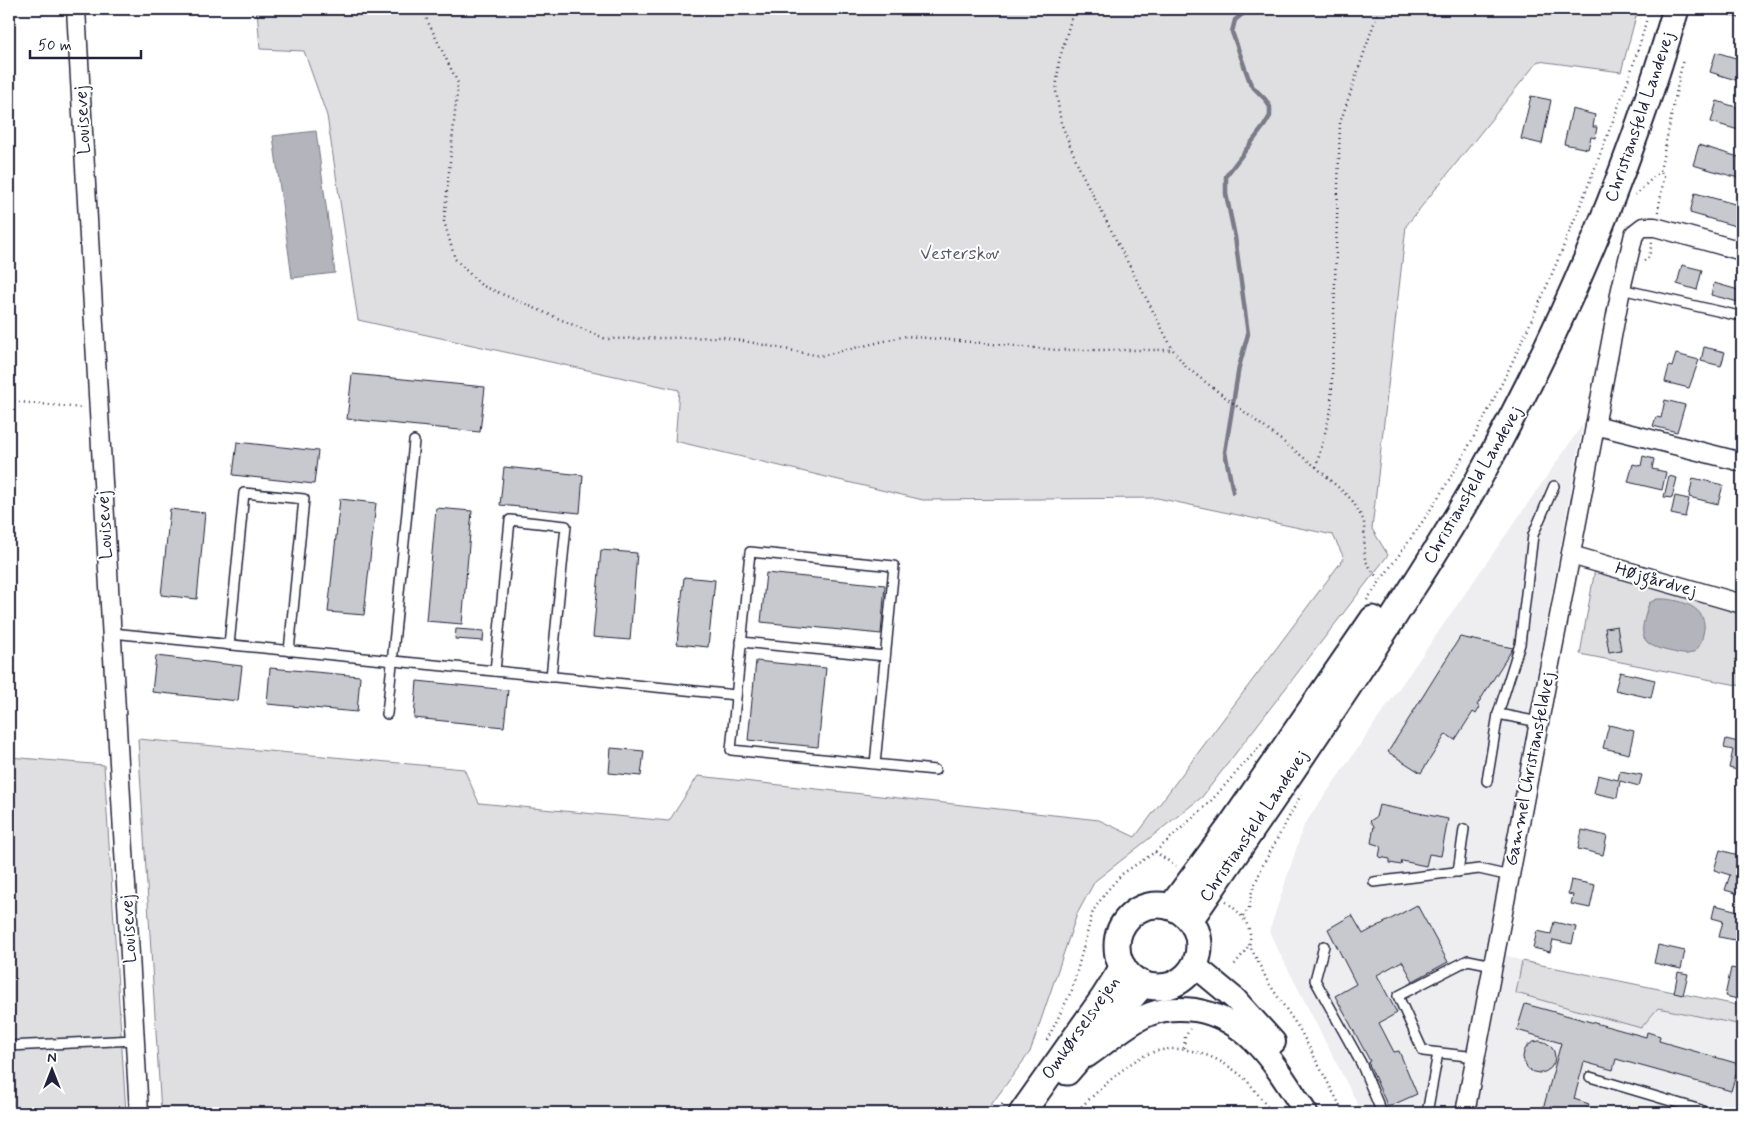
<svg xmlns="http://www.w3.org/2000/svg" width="1751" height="1122" viewBox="0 0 1751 1122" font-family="Mynerve,sans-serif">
  <rect width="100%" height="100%" fill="#fff"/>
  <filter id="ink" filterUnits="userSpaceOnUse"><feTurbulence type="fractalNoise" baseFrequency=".02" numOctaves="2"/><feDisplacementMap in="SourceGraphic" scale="10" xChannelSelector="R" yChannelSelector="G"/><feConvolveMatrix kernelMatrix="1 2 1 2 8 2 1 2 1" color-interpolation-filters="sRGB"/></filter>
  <g filter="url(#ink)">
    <path fill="#eeeef1" d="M1583 424 1486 948 1522 961 1517 993 1641 1028 1658 1008 1742 1025V1113H1362L1269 932 1304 825Z"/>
    <g fill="#dfdfe2" stroke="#80808e">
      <path d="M257 9H1638L1621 72 1538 61 1406 226 1372 529 1388 555 1202 797 1095 881 1077 914 1030 1052 985 1113H161L138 739 464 769 479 803 669 821 698 776 1099 820 1135 837 1344 558 1333 535 1157 498 923 500 675 441 679 390 358 320 327 116 304 51 260 49Z"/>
      <path d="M1595 569 1742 612V686L1580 654Z"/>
      <path d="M9 757 104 765 126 1113H9Z"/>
      <path d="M1522 961 1742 1006V1025L1658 1008 1641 1028 1516 993Z"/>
    </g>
    <g fill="#b4b4bc" stroke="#7a7a88">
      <path d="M316 131 335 273 292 278 273 136Z"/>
      <path d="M1657 599C1678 598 1711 607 1703 634 1702 640 1700 647 1695 651 1688 656 1681 654 1673 652 1637 645 1639 635 1649 603Z"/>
    </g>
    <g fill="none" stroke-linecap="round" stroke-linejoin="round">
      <path stroke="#7a7a88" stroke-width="4.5" d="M1233 492 1225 452 1239 367 1248 334 1235 237 1226 194V176L1264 126 1270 116V107L1265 99 1251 85 1232 32 1235 20 1249 9"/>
    </g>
    <g fill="#c8c8cf" stroke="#22223b">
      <path d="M1729 9H1742V19L1727 14Z"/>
      <path d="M1716 52 1742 60V82L1710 72Z"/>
      <path d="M1531 96 1551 100 1542 144 1521 139Z"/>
      <path d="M1717 101 1742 109V131L1711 122Z"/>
      <path d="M1572 109 1595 115 1593 127H1597L1595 138 1591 137 1588 149 1564 144Z"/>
      <path d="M1699 145 1742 158V179L1693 165Z"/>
      <path d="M1695 193 1742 206V228L1690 213Z"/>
      <path d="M1682 265 1702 270 1697 290 1677 284Z"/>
      <path d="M1714 283 1742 291V303L1711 295Z"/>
      <path d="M1704 347 1725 352 1721 366 1701 361Z"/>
      <path d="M1676 354 1699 360 1689 388 1665 382 1669 366 1672 367Z"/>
      <path d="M352 374 485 387 480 432 347 419Z"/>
      <path d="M1665 400 1685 405 1677 432 1653 426 1656 417 1661 418Z"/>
      <path d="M237 442 318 451 314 484 233 475Z"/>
      <path d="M1643 456 1654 459 1652 469 1666 472 1662 490 1628 482 1633 464 1641 466Z"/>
      <path d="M504 467 583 475 580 513 500 505Z"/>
      <path d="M1669 476 1677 478 1672 498 1664 497Z"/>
      <path d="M1693 478 1723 485 1718 504 1689 497Z"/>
      <path d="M1675 496 1689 499 1685 517 1671 514Z"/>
      <path d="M340 499 376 503 364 615 328 612Z"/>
      <path d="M436 508 472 511 462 624 426 621Z"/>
      <path d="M170 509 205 513 197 599 161 595Z"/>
      <path d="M601 550 637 553 630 640 593 637Z"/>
      <path d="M766 573 885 585 881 634 761 622Z"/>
      <path d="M684 577 715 580 708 647 677 644Z"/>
      <path d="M1617 626 1621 650 1609 652 1605 628Z"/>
      <path d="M456 629 484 631 483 641 455 639Z"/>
      <path d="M1460 637 1513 648 1477 705 1480 707 1476 714 1473 712 1455 740 1446 734 1421 773 1388 752Z"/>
      <path d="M156 656 242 666 238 701 152 692Z"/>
      <path d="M756 661 826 668 818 747 748 740Z"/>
      <path d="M270 668 360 676 357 712 267 704Z"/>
      <path d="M1620 672 1655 680 1651 698 1615 690Z"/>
      <path d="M417 681 508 690 504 727 414 718Z"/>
      <path d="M1609 725 1634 731 1629 754 1603 748Z"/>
      <path d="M1726 739 1742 743V771L1729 768 1733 750 1724 748Z"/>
      <path d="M611 748 644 751 641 776 609 773Z"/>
      <path d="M1620 771 1642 775 1639 786 1620 781 1617 798 1594 793 1598 775 1618 780Z"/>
      <path d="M1379 805 1448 819 1441 856 1429 854 1426 866 1402 861 1401 865 1390 863V859L1379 857 1381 846 1371 843 1374 826 1370 821 1376 817Z"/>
      <path d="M1582 830 1607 836 1603 855 1578 849Z"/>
      <path d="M1720 850 1742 856V895L1725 890 1730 875 1714 870Z"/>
      <path d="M1571 880 1595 885 1590 908 1571 904 1573 895 1568 894Z"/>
      <path d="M1417 905 1448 962 1413 981 1402 961 1377 975 1397 1013 1379 1023 1394 1052 1399 1051 1417 1094 1388 1107 1368 1062 1370 1061 1335 996 1356 984 1328 929 1352 915 1363 934Z"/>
      <path d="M1715 905 1742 912 1740 941 1719 937 1723 921 1712 918Z"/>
      <path d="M1554 922 1576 927 1572 944 1553 940 1550 952 1533 948 1537 931 1551 934Z"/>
      <path d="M1658 945 1685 951 1681 969 1654 963Z"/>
      <path d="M1731 968 1742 970V1000L1725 996Z"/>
      <path d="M1678 972 1688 974 1683 995 1674 993Z"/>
      <path d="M1525 1004 1646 1037 1647 1032 1660 1036 1659 1041 1739 1064 1731 1091 1616 1059 1613 1070 1584 1062 1574 1099 1589 1104 1586 1113H1542L1561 1043 1517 1030Z"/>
      <circle cx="1539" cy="1057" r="16"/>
    </g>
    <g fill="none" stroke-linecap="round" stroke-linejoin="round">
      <g stroke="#22223b" stroke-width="12">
        <g id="service">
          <path d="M1621 289 1735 315"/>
          <path d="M112 633 736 695"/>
          <path d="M741 642 885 656"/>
          <path d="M229 645 244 493 304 499 289 651"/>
          <path d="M495 671 510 520 566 526 551 677"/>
          <path d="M387 714 414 441"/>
          <path d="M1498 714 1520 644 1533 535 1554 486"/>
          <path d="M875 764 894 566 750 552 731 750 935 770"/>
          <path d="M1487 781 1498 714 1539 722"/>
          <path d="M1458 872 1464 829"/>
          <path d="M1374 882 1479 869 1510 876"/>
          <path d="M1324 946 1315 980 1361 1063 1382 1113"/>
          <path d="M9 1046 135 1040"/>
          <path d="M1476 1057 1423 1051 1398 996 1468 960 1493 965"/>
          <path d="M1590 1077 1701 1110 1703 1113"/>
          <path d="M1427 1113 1438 1053"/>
        </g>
      </g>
      <g stroke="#22223b" stroke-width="21">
        <g id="minor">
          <path d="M76 9 139 1113"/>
          <path d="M1595 425 1742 462"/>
          <path d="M1571 555 1742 604"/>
          <path d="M1465 1113 1621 289 1634 234 1643 227H1655L1742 251"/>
        </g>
      </g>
      <g stroke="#22223b" stroke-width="26">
        <g id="tertiary">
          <path d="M1194 965 1235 999 1274 1042"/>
          <path d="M1087 1056C1107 1043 1127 1023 1150 1014 1165 1008 1180 1008 1195 1010 1251 1019 1278 1070 1306 1113"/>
        </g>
      </g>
      <g stroke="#22223b" stroke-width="29">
        <g id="secondary">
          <circle cx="1158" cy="946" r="41"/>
          <path d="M1171 907 1228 830 1373 619"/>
          <path d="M1190 920C1257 823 1324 725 1388 626 1418 579 1449 532 1476 484 1560 333 1628 175 1676 9"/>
          <path d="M1067 1072 1143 984"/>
          <path d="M1022 1113 1104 997 1123 967"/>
        </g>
      </g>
      <g stroke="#22223b" stroke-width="2.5" stroke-dasharray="1 4" stroke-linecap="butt">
        <path d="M425 9 427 20 458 83 444 221 455 259 481 285 606 339 723 337 820 356 906 336 1057 350H1173"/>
        <path d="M1074 9 1059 61 1056 91 1061 123 1081 172 1173 350 1186 367 1316 467 1352 500 1364 521 1365 560 1380 582"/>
        <path d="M1635 195 1660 171 1683 59"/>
        <path d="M1658 212 1664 177 1661 172"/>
        <path d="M1644 261 1649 257 1652 242"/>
        <path d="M9 401 83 408"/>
        <path d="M1316 467 1331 410 1340 123 1379 9"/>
        <path d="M1367 600C1389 568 1413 537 1434 504 1499 403 1549 285 1593 173 1613 120 1636 65 1649 9"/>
        <path d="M1155 852 1176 866"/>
        <path d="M1226 902C1238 910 1255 927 1249 944 1246 952 1237 960 1233 967"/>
        <path d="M1243 916 1249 908 1252 891 1263 865 1301 795"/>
        <path d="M1249 944 1268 982 1300 1030 1344 1113"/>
        <path d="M1047 1040 1072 990 1093 911 1106 892 1122 874 1155 852 1209 803 1262 744"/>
        <path d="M1184 1048 1185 1037 1190 1029"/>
        <path d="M996 1113 1004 1102"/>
        <path d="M1074 1113C1095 1095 1115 1073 1138 1059 1172 1038 1215 1053 1243 1077 1254 1087 1263 1102 1272 1113"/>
      </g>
      <use href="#service" stroke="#fff" stroke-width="9"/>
      <use href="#minor" stroke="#fff" stroke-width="18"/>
      <use href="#tertiary" stroke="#fff" stroke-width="22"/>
      <use href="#secondary" stroke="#fff" stroke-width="25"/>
    </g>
  </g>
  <g text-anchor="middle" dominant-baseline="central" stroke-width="4" stroke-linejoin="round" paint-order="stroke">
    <g font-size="18" fill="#22223b" stroke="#fff">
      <text transform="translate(1640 117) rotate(-71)">Christiansfeld Landevej</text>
      <text transform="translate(83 120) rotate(-93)">Louisevej</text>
      <text transform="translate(1473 485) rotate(-60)">Christiansfeld Landevej</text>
      <text transform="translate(105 525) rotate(-93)">Louisevej</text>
      <text transform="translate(1656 580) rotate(16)">Højgårdvej</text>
      <text transform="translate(1530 769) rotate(-79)">Gammel Christiansfeldvej</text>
      <text transform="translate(1254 826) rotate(-56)">Christiansfeld Landevej</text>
      <text transform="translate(129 929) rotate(-93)">Louisevej</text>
      <text transform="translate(1081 1028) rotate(-55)">Omkørselsvejen</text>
    </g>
    <g font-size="18" fill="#5b5b6d" stroke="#fff">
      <text x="960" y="254">Vesterskov</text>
    </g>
  </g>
  <rect width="1751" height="1122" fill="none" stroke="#fff" stroke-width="30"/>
  <rect x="15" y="15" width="1721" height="1092" fill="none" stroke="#22223b" stroke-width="2" filter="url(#ink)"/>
  <g transform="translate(52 1070)" stroke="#ffffff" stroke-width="4" paint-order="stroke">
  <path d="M0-4L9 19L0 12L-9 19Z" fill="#22223b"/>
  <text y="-8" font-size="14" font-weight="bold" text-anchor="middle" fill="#22223b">N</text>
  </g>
  <path d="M30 50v8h111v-8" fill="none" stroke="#22223b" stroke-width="2.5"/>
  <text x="38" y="50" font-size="15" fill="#22223b" stroke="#ffffff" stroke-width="4" paint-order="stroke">50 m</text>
</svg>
